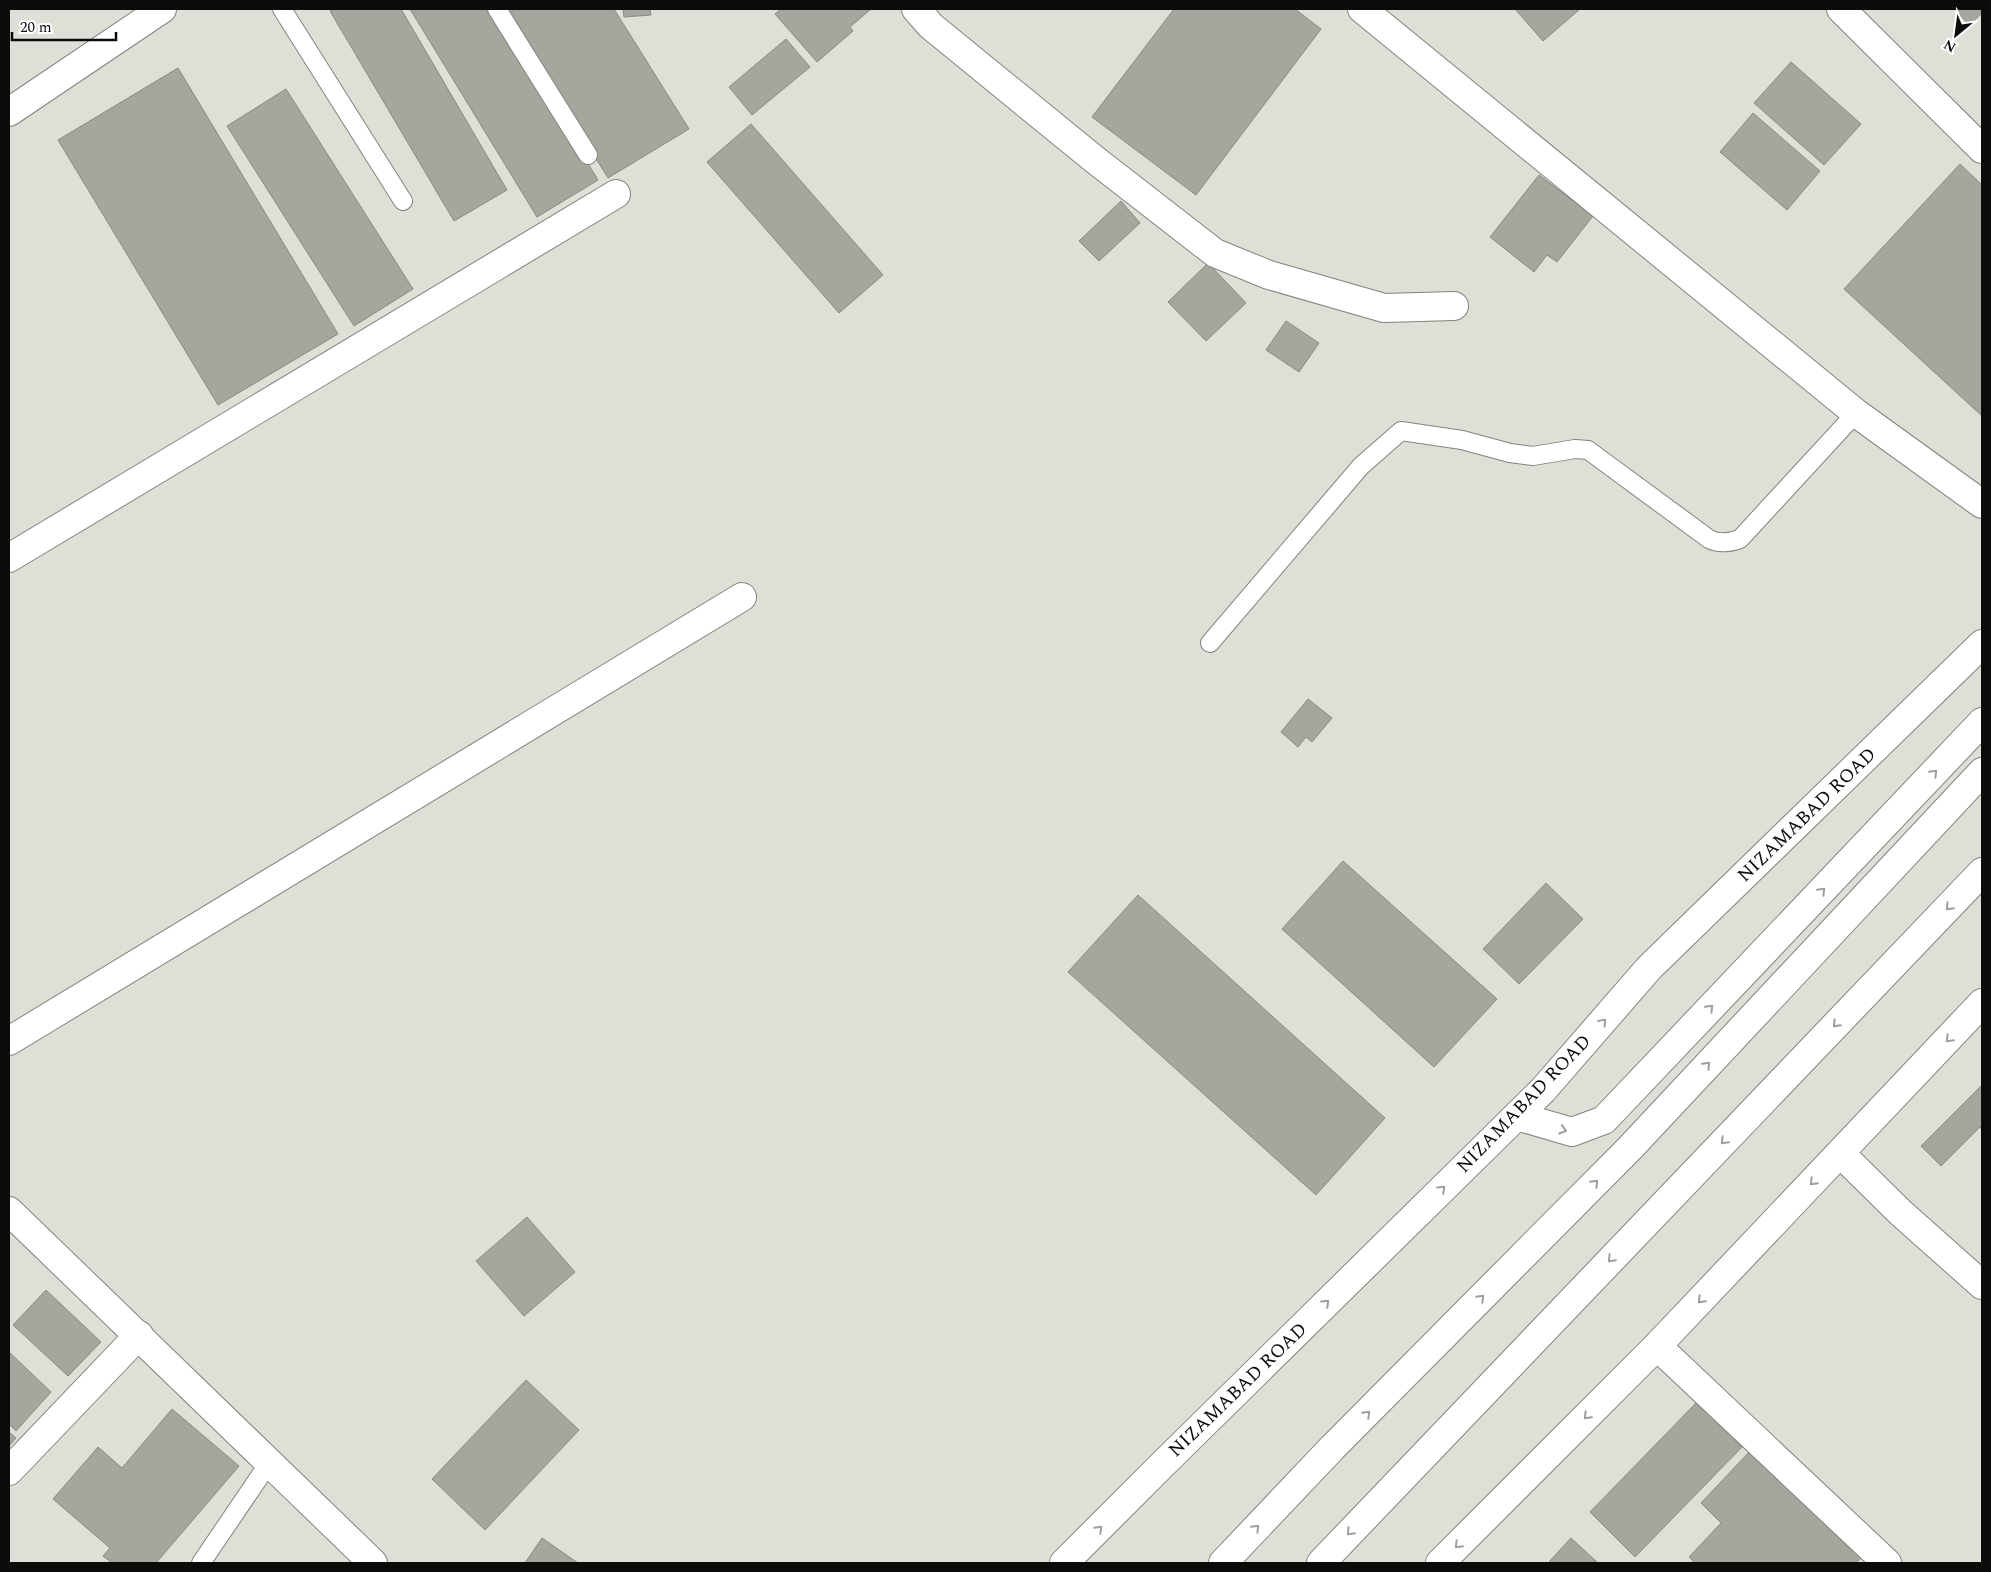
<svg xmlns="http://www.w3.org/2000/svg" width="1991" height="1572" viewBox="0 0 1991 1572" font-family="Spectral,serif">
  <rect width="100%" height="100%" fill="#dedfd7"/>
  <g fill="#a5a69e" stroke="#898a82">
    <path d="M335 9H401L507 190 454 221 330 11Z"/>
    <path d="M410 9H494L598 180 537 217Z"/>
    <path d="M504 9H614L689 129 608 178Z"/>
    <path d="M623 9H650L651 15 624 17Z"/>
    <path d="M781 9H871L850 27 853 31 817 62 775 14Z"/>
    <path d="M1174 9H1295L1321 29 1196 195 1092 117Z"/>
    <path d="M1515 9H1580L1543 41Z"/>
    <path d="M1955 9H1982V13L1969 25Z"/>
    <path d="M786 39 810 67 752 115 729 87Z"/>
    <path d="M1791 62 1861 124 1824 165 1754 103Z"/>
    <path d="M178 68 338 334 218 405 58 140Z"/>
    <path d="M286 89 413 289 354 326 227 126Z"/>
    <path d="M1753 113 1820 171 1787 210 1720 152Z"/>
    <path d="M751 124 883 275 839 313 707 162Z"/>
    <path d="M1960 164 1982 185V416L1844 289Z"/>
    <path d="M1539 175 1593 216 1557 262 1547 255 1534 272 1490 237Z"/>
    <path d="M1121 201 1140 223 1099 261 1079 241Z"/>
    <path d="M1208 263 1246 303 1206 341 1168 302Z"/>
    <path d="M1286 321 1319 343 1299 372 1266 350Z"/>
    <path d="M1308 699 1332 718 1312 742 1306 737 1298 747 1281 732Z"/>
    <path d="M1343 861 1497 999 1434 1067 1282 929Z"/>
    <path d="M1546 883 1583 919 1519 984 1483 949Z"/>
    <path d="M1138 895 1385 1118 1316 1195 1068 972Z"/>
    <path d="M1982 1085V1130L1980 1127 1941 1166 1921 1146Z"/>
    <path d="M527 1217 575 1272 524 1316 476 1261Z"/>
    <path d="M46 1290 101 1342 68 1376 13 1325Z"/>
    <path d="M9 1352 51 1392 16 1431 9 1424Z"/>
    <path d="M526 1380 579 1430 485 1530 432 1479Z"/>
    <path d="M1697 1402 1742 1447 1635 1557 1590 1512Z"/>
    <path d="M172 1409 239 1466 156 1563H112L103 1556 110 1548 53 1499 98 1447 122 1468Z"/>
    <path d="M9 1432 16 1438 9 1446Z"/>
    <path d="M1751 1450 1862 1557 1856 1563H1695L1689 1557 1721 1523 1701 1503Z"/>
    <path d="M542 1538 578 1563H525Z"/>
    <path d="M1571 1538 1598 1563H1548Z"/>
  </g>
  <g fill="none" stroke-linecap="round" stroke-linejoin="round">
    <g stroke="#83847d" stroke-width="20">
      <g id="service">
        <path d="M282 9 403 201"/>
        <path d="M497 9 588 155"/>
        <path d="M1210 643 1361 466 1401 431 1462 440 1510 453 1533 456 1575 449 1588 450 1709 539C1719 544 1729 543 1740 539L1856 413"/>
        <path d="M201 1563 269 1463"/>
      </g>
    </g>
    <g stroke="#83847d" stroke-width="30">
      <g id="minor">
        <path d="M916 9 931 26 1094 159 1215 253 1269 275 1384 308 1454 306"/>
        <path d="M1362 9 1856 413 1982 504"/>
        <path d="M1841 9 1982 149"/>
        <path d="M9 112 162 9"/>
        <path d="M9 558 616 194"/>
        <path d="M9 1041 742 597"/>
        <path d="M1840 1153 1901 1213 1982 1285"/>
        <path d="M9 1211 373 1563"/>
        <path d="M1657 1346 1887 1563"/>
        <path d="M9 1471 139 1335"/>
      </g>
    </g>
    <g stroke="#83847d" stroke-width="30">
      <g id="secondary">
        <path d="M1517 1116 1572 1132 1604 1120 1982 722"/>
        <path d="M1064 1563 1161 1466 1543 1090 1649 968 1982 644"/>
        <path d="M1440 1563 1657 1346 1982 1003"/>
      </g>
    </g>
    <g stroke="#83847d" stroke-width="30">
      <g id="trunk">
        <path d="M1223 1563 1332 1448 1630 1148 1982 772"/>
        <path d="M1321 1563 1982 872"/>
      </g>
    </g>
    <use href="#service" stroke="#fff" stroke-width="18"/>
    <use href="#minor" stroke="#fff" stroke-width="28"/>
    <use href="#secondary" stroke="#fff" stroke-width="28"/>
    <use href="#trunk" stroke="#fff" stroke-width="28"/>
  </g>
  <defs><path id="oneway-chevron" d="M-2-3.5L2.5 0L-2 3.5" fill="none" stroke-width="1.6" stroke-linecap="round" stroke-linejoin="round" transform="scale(1.25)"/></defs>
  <g stroke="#9d9e9d">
    <use href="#oneway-chevron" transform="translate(1934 773) rotate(-46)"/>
    <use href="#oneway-chevron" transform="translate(1822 891) rotate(-46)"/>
    <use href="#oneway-chevron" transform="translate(1949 907) rotate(134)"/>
    <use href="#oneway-chevron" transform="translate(1710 1008) rotate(-46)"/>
    <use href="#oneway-chevron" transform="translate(1603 1022) rotate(-49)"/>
    <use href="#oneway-chevron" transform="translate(1836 1024) rotate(134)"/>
    <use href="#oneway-chevron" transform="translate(1949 1039) rotate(134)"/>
    <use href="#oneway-chevron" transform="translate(1707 1065) rotate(-47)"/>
    <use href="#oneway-chevron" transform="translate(1563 1130) rotate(16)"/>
    <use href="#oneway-chevron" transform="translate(1724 1141) rotate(134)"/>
    <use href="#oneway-chevron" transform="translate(1813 1182) rotate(134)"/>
    <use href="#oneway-chevron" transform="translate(1595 1183) rotate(-45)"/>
    <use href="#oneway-chevron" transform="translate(1442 1189) rotate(-44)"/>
    <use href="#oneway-chevron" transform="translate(1611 1259) rotate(134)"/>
    <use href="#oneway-chevron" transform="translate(1481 1298) rotate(-45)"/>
    <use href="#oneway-chevron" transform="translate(1701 1300) rotate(134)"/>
    <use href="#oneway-chevron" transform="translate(1326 1303) rotate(-44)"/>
    <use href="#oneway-chevron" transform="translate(1367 1414) rotate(-45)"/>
    <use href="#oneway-chevron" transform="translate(1587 1416) rotate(135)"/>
    <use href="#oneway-chevron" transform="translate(1256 1528) rotate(-46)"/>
    <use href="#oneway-chevron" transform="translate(1099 1529) rotate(-45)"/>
    <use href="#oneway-chevron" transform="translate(1350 1532) rotate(133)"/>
    <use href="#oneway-chevron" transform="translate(1458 1545) rotate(135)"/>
  </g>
  <g text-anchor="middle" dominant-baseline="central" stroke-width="5" stroke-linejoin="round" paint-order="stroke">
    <g font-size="19" fill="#0b0c09" stroke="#fff">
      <text transform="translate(1807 815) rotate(-44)">NIZAMABAD ROAD</text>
      <text transform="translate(1524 1104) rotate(-46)">NIZAMABAD ROAD</text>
      <text transform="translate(1238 1390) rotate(-44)">NIZAMABAD ROAD</text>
    </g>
  </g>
  <rect width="1991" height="1572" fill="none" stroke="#0b0c09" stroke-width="20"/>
  <g transform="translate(1956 35) rotate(209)" stroke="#ffffff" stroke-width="4" paint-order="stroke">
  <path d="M0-4L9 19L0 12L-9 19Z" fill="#0b0c09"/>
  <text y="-8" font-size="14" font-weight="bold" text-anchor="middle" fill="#0b0c09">N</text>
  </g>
  <path d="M12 32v8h104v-8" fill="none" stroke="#0b0c09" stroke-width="2.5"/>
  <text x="20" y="32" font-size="15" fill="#0b0c09" stroke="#ffffff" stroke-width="4" paint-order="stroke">20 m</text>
</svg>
